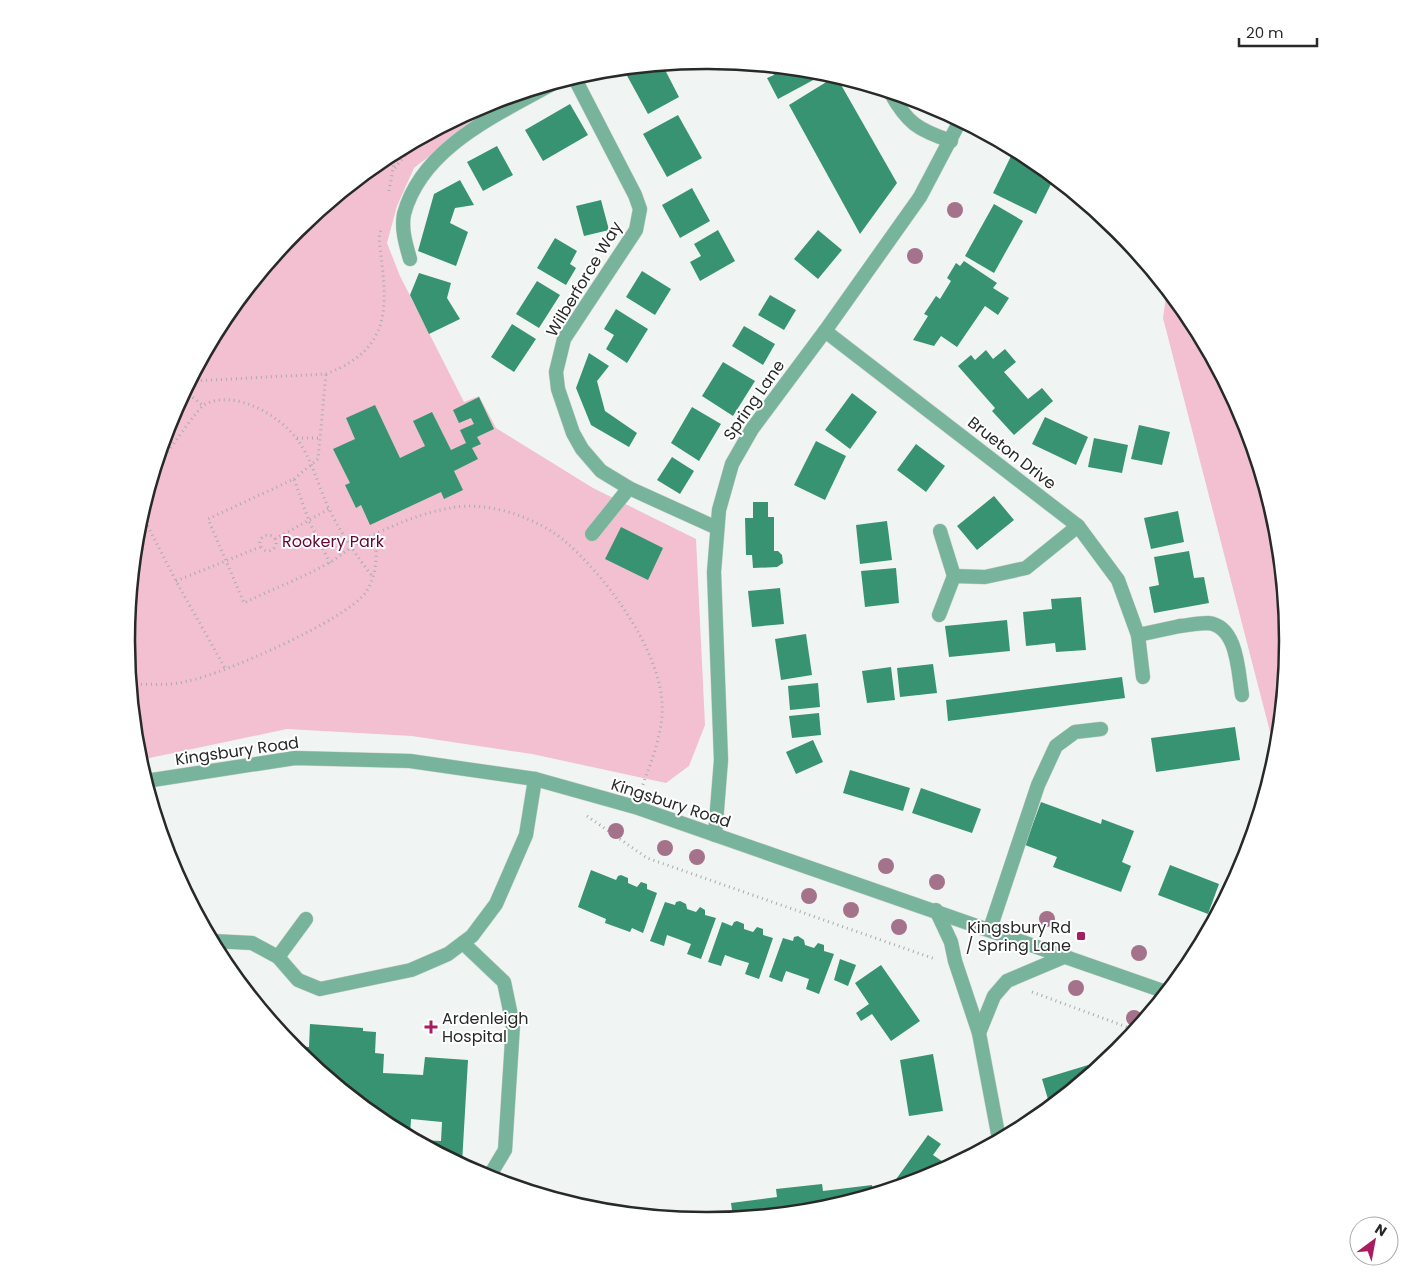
<svg xmlns="http://www.w3.org/2000/svg" width="1414" height="1281" viewBox="0 0 1414 1281" font-family="Poppins,sans-serif">
  <rect width="100%" height="100%" fill="#f0f5f3"/>
  <g fill="#f2c0d0">
    <path d="M493 102 495 105 414 168 397 206 387 243 400 276 464 402 479 396 496 428 593 488 696 539 705 725 689 766 666 783 532 754 412 736 287 729 140 760 127 640 138 527 171 418 224 318 297 230 385 158Z"/>
    <path d="M1167 290 1190 318 1243 419 1276 528 1287 641 1276 755 1163 318Z"/>
  </g>
  <g fill="#389373">
    <path d="M662 64 679 97 648 114 625 72 635 67Z"/>
    <path d="M769 66 813 70 817 78 778 99 767 78 774 75Z"/>
    <path d="M836 76 897 183 860 234 789 105Z"/>
    <path d="M570 104 588 135 543 161 525 130Z"/>
    <path d="M678 115 702 158 667 177 643 134Z"/>
    <path d="M497 146 513 175 483 191 467 162Z"/>
    <path d="M1014 150 1030 158 1054 178 1036 214 993 193Z"/>
    <path d="M460 180 474 205 455 208 450 223 468 232 456 266 418 251 434 194Z"/>
    <path d="M692 188 710 221 680 238 662 205Z"/>
    <path d="M601 200 609 230 584 236 576 206Z"/>
    <path d="M994 204 1023 221 994 273 965 256Z"/>
    <path d="M718 230 735 261 700 281 690 262 701 256 694 244Z"/>
    <path d="M818 230 842 250 818 279 794 259Z"/>
    <path d="M555 238 577 251 570 264 576 268 566 285 537 268Z"/>
    <path d="M964 261 997 283 993 288 1009 298 998 315 985 306 957 347 941 336 934 346 913 340 928 316 924 314 936 296 940 299 951 281 947 278 956 263 960 266Z"/>
    <path d="M642 271 671 289 655 315 626 297Z"/>
    <path d="M419 273 451 283 447 298 460 319 429 334 410 295Z"/>
    <path d="M537 281 560 295 539 328 516 314Z"/>
    <path d="M770 295 796 310 784 330 758 315Z"/>
    <path d="M616 309 648 329 627 363 606 349 614 335 604 329Z"/>
    <path d="M512 324 536 339 514 372 491 357Z"/>
    <path d="M744 326 775 344 763 365 732 346Z"/>
    <path d="M1005 349 1016 362 1004 372 1028 399 1042 388 1053 401 1014 435 992 411 995 408 958 366 971 355 975 360 986 350 993 359Z"/>
    <path d="M589 353 609 366 597 381 605 411 637 433 629 447 591 425 576 388Z"/>
    <path d="M723 362 755 381 733 416 702 396Z"/>
    <path d="M852 393 877 412 850 449 825 430Z"/>
    <path d="M479 397 494 429 477 437 481 444 472 448 478 459 454 471 463 490 444 499 441 492 370 525 361 505 356 508 345 485 350 483 333 449 355 439 346 418 375 405 400 458 425 446 413 421 432 412 451 450 466 443 460 430 474 424 471 418 459 423 453 410Z"/>
    <path d="M692 407 721 424 699 461 671 443Z"/>
    <path d="M1045 417 1088 437 1076 465 1032 444Z"/>
    <path d="M1139 425 1170 432 1162 465 1131 459Z"/>
    <path d="M1094 438 1128 445 1122 473 1088 467Z"/>
    <path d="M816 441 846 456 825 500 794 485Z"/>
    <path d="M916 444 945 466 926 492 897 470Z"/>
    <path d="M672 457 694 471 680 494 657 480Z"/>
    <path d="M994 496 1014 520 977 550 957 526Z"/>
    <path d="M753 502H768V517H774V551H778L782 555 783 563 777 567 753 568 752 555H746L745 518H753Z"/>
    <path d="M1178 511 1184 542 1151 549 1144 518Z"/>
    <path d="M887 521 892 560 860 564 856 525Z"/>
    <path d="M621 527 663 548 648 580 605 559Z"/>
    <path d="M1189 551 1194 578 1204 577 1209 603 1154 613 1149 587 1159 585 1154 557Z"/>
    <path d="M896 568 899 603 865 607 861 571Z"/>
    <path d="M780 588 784 624 752 627 748 591Z"/>
    <path d="M1081 597 1086 650 1056 652 1055 643 1026 646 1023 612 1052 609 1051 599Z"/>
    <path d="M1007 620 1010 651 949 657 945 626Z"/>
    <path d="M806 634 812 675 781 680 775 639Z"/>
    <path d="M933 664 937 693 900 697 897 668Z"/>
    <path d="M891 667 895 700 867 703 862 671Z"/>
    <path d="M1122 677 1125 698 948 721 946 700Z"/>
    <path d="M818 683 820 707 790 710 788 686Z"/>
    <path d="M819 713 821 735 792 738 789 716Z"/>
    <path d="M1235 727 1240 760 1156 772 1151 738Z"/>
    <path d="M813 740 823 762 796 774 786 752Z"/>
    <path d="M850 770 910 788 903 811 843 793Z"/>
    <path d="M921 788 981 809 972 833 912 813Z"/>
    <path d="M1041 802 1101 824 1102 819 1134 831 1122 862 1131 866 1121 892 1053 867 1057 857 1025 845Z"/>
    <path d="M1170 865 1219 884 1208 914 1158 895Z"/>
    <path d="M591 870 616 880 618 876 621 875 628 878V883L637 887 641 882 647 884V889L657 893 643 933 632 928 630 932 605 923 606 919 578 907Z"/>
    <path d="M680 901 686 904 687 909 696 912 700 907 705 910V915L716 918 701 959 687 954 691 944 678 939 667 935 664 946 650 941 665 902 675 905 676 902Z"/>
    <path d="M737 921 744 924V929L753 932 757 927 763 929V935L773 938 759 979 745 974 749 963 736 959 725 955 721 966 708 962 722 922 732 926 734 922Z"/>
    <path d="M798 936 804 940 805 945 814 948 818 943 824 945V951L834 954 819 994 806 989 809 979 786 971 782 982 769 977 783 938 793 941 794 937Z"/>
    <path d="M840 959 856 965 848 986 834 980Z"/>
    <path d="M881 965 920 1021 891 1041 872 1014 861 1021 856 1013 869 1004 855 983Z"/>
    <path d="M310 1024 363 1028V1031L376 1032 375 1053 384 1054 383 1073 423 1075 425 1057 468 1060 462 1163 420 1142V1140L441 1141 442 1122 411 1119 410 1137 387 1124V1118L377 1117 296 1051 292 1046 309 1047Z"/>
    <path d="M933 1054 943 1111 909 1116 900 1060Z"/>
    <path d="M1108 1059 1093 1071 1050 1106 1042 1079Z"/>
    <path d="M928 1135 941 1144 933 1155 949 1166 929 1177 889 1189Z"/>
    <path d="M822 1184 823 1191 872 1185 873 1194 820 1210 733 1218 731 1203 777 1197 776 1189Z"/>
  </g>
  <g fill="none" stroke-linecap="round" stroke-linejoin="round">
    <g stroke="#ccd0cf" stroke-width="15">
      <g id="service">
        <path d="M1180 626C1189 625 1199 623 1208 623 1238 626 1238 672 1242 695"/>
        <path d="M990 929 1038 785 1056 746 1075 732 1101 729"/>
        <path d="M213 941 252 943 278 957 298 980 320 989 411 970 448 954 472 936 496 904 526 835 535 779"/>
        <path d="M463 943 504 982 513 1025 505 1150 490 1175 483 1176"/>
        <path d="M278 957 306 919"/>
      </g>
    </g>
    <g stroke="#ccd0cf" stroke-width="15">
      <g id="minor">
        <path d="M574 77 635 195 640 209 636 230 564 339 556 372 558 389 573 433 582 449 601 471 629 488 717 528"/>
        <path d="M890 92C907 123 918 130 951 141"/>
        <path d="M410 259C406 245 401 229 404 214 422 147 497 115 552 84"/>
        <path d="M825 331 1078 526 1118 580 1138 635 1143 677"/>
        <path d="M940 531 954 576"/>
        <path d="M592 534 629 488"/>
        <path d="M939 615 954 576 985 577 1026 568 1078 526"/>
        <path d="M1138 635 1180 626"/>
        <path d="M715 835 721 760 714 572 719 510 732 464 752 429 825 331 920 197 960 121"/>
        <path d="M936 910 951 942 955 961 979 1033 999 1139"/>
        <path d="M979 1033 994 996 1007 981 1066 956"/>
      </g>
    </g>
    <g stroke="#ccd0cf" stroke-width="15">
      <path id="tertiary" d="M146 781 295 758 410 761 535 779 635 807 1166 992"/>
    </g>
    <g stroke="#a8acaa" stroke-width="3" stroke-dasharray="1 4" stroke-linecap="butt">
      <path d="M395 168 416 141"/>
      <path d="M389 191 396 152"/>
      <path d="M191 381 326 374C397 347 386 301 379 238L381 229"/>
      <path d="M185 391 202 405"/>
      <path d="M297 438H318"/>
      <path d="M156 468C163 459 198 408 204 405 233 388 279 415 297 439 312 459 318 486 329 509 341 533 356 555 372 576"/>
      <path d="M294 479 318 459 326 374"/>
      <path d="M142 512 143 517 176 581 225 668"/>
      <circle cx="268" cy="543" r="8"/>
      <path d="M275 539 329 509"/>
      <path d="M330 563 309 521 294 479 208 519 244 603C272 589 303 578 330 562 338 558 344 552 352 547 380 530 417 514 450 508 487 500 538 518 566 542 607 578 658 647 662 702 664 733 651 761 641 790"/>
      <path d="M176 581 260 547"/>
      <path d="M131 684C150 684 170 686 188 681 223 674 347 620 366 592 374 580 377 563 376 549L364 541"/>
      <path d="M587 816 647 858 935 959"/>
      <path d="M1032 992 1135 1030"/>
    </g>
    <use href="#service" stroke="#78b49b" stroke-width="14"/>
    <use href="#minor" stroke="#78b49b" stroke-width="14"/>
    <use href="#tertiary" stroke="#78b49b" stroke-width="14"/>
  </g>
  <g fill="#a4728b">
    <circle cx="955" cy="210" r="8"/>
    <circle cx="915" cy="256" r="8"/>
    <circle cx="616" cy="831" r="8"/>
    <circle cx="665" cy="848" r="8"/>
    <circle cx="697" cy="857" r="8"/>
    <circle cx="886" cy="866" r="8"/>
    <circle cx="937" cy="882" r="8"/>
    <circle cx="809" cy="896" r="8"/>
    <circle cx="851" cy="910" r="8"/>
    <circle cx="1047" cy="919" r="8"/>
    <circle cx="899" cy="927" r="8"/>
    <circle cx="1139" cy="953" r="8"/>
    <circle cx="1076" cy="988" r="8"/>
    <circle cx="1134" cy="1018" r="8"/>
  </g>
  <g fill="#a81c60" stroke="#fff" stroke-width="2">
    <rect x="1076" y="931" width="10" height="10" rx="2.5"/>
    <path d="M428.5 1019.5h5v5h5v5h-5v5h-5v-5h-5v-5h5z"/>
  </g>
  <g text-anchor="middle" dominant-baseline="central" stroke-width="4" stroke-linejoin="round" paint-order="stroke">
    <g font-size="16" fill="#282a29" stroke="#fff">
      <text transform="translate(584 279) rotate(-59)">Wilberforce Way</text>
      <text transform="translate(754 400) rotate(-55)">Spring Lane</text>
      <text transform="translate(1012 453) rotate(38)">Brueton Drive</text>
      <text transform="translate(237 751) rotate(-8)">Kingsbury Road</text>
      <text transform="translate(671 803) rotate(18)">Kingsbury Road</text>
    </g>
    <g font-size="16" fill="#650636" stroke="#fff">
      <text x="333" y="541">Rookery Park</text>
    </g>
    <g font-size="16" fill="#282a29" stroke="#fff" text-anchor="end">
      <text x="1071" y="927">Kingsbury Rd<tspan x="1071" dy="18">/ Spring Lane</tspan></text>
      <text x="442" y="1018" text-anchor="start">Ardenleigh<tspan x="442" dy="18">Hospital</tspan></text>
    </g>
  </g>
  <path d="M0 0H1414V1281H0ZM706 69H708A571 571 0 0 1 1279 640V641A571 571 0 0 1 708 1212H706A571 571 0 0 1 135 641V640A571 571 0 0 1 706 69Z" fill="#fff" fill-rule="evenodd"/>
  <path fill="none" stroke="#282a29" stroke-width="2.5" d="M706 69H708A571 571 0 0 1 1279 640V641A571 571 0 0 1 708 1212H706A571 571 0 0 1 135 641V640A571 571 0 0 1 706 69Z"/>
  <g transform="translate(1374 1241) rotate(32)"><circle r="24" fill="#ffffff" stroke="#a9aaa9"/>
  <path d="M0-4L9 19L0 12L-9 19Z" fill="#a81c60"/>
  <text y="-8" font-size="14" font-weight="bold" text-anchor="middle" fill="#282a29">N</text>
  </g>
  <path d="M1239 38v8h78v-8" fill="none" stroke="#282a29" stroke-width="2.5"/>
  <text x="1246" y="38" font-size="15" fill="#282a29" stroke="#ffffff" stroke-width="4" paint-order="stroke">20 m</text>
</svg>
